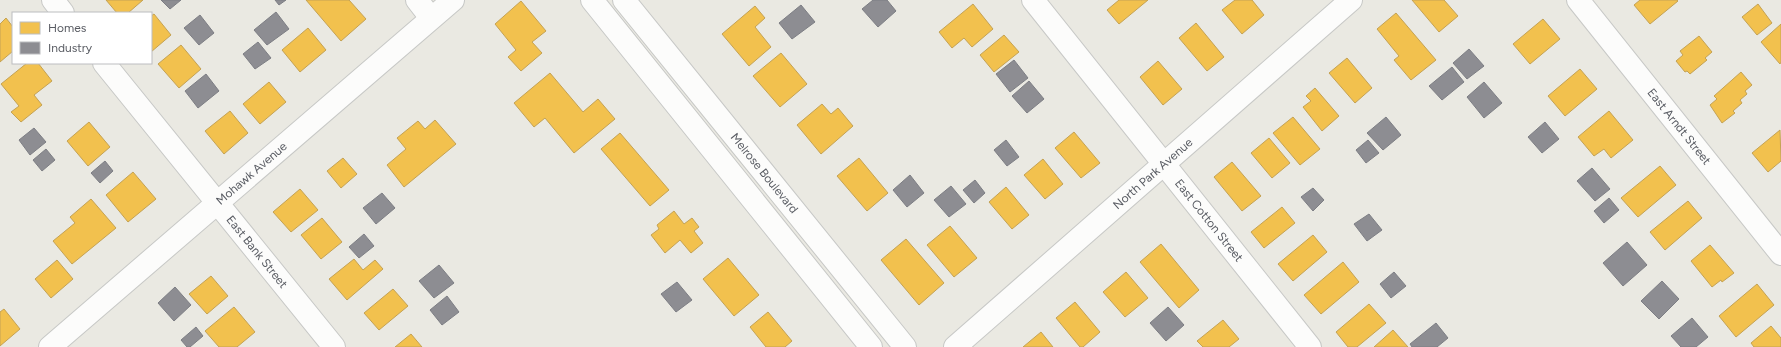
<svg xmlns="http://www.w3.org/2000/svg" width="1781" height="347" viewBox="0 0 1781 347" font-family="Figtree,sans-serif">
  <rect width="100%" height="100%" fill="#eae9e2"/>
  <g fill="#f2c14e" stroke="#c4a254">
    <path d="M106 0H143L128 13H117Z"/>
    <path d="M306 0H349L366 19 341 41Z"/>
    <path d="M1119 0H1148L1119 24 1107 10Z"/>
    <path d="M1235 0H1252L1264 15 1242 34 1222 10Z"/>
    <path d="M1412 0H1444L1458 16 1439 32Z"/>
    <path d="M1640 0H1677L1678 1 1650 24 1634 5Z"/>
    <path d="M521 1 546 31 532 42 542 53 521 71 508 57 516 50 495 24Z"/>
    <path d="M973 4 993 29 972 47 964 38 952 48 939 32Z"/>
    <path d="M1758 4 1772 23 1757 35 1742 17Z"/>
    <path d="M755 6 765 18 755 27 771 47 749 66 722 34Z"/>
    <path d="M1396 13 1436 60 1411 80 1394 60 1399 56 1377 29Z"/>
    <path d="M154 14 171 35 151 52V16Z"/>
    <path d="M6 18 13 27V51L0 62V24Z"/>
    <path d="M1543 19 1560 39 1530 64 1513 44Z"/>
    <path d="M1196 23 1224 57 1207 71 1179 38Z"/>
    <path d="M1781 24V62L1780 64 1761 42Z"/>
    <path d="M308 28 326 50 300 72 282 50Z"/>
    <path d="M1004 35 1019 52 994 72 980 55Z"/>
    <path d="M1699 36 1712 52 1705 58 1707 60 1690 74 1687 71 1685 72 1676 61 1683 55 1680 51Z"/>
    <path d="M181 45 201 69 179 88 158 64Z"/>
    <path d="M781 53 807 84 780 107 753 76Z"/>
    <path d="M1347 58 1372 88 1355 103 1329 73Z"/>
    <path d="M1158 61 1182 89 1163 105 1140 77Z"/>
    <path d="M27 63H38L52 81 34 95 42 105 21 122 11 112 19 106 1 84Z"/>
    <path d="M1580 69 1597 89 1565 116 1548 96Z"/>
    <path d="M1741 72 1752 85 1745 91 1747 94 1740 100 1742 103 1733 111 1735 113 1722 123 1710 105 1717 99 1714 96Z"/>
    <path d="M550 73 583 112 598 99 615 119 574 153 545 118 534 127 514 103Z"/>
    <path d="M269 82 286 102 260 124 243 104Z"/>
    <path d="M1315 88 1339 116 1322 131 1303 107 1311 101 1306 96Z"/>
    <path d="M822 104 831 114 838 108 853 126 821 154 797 125Z"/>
    <path d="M230 111 248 133 224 154 205 131Z"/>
    <path d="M1609 111 1633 140 1611 158 1604 149 1594 156 1578 137Z"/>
    <path d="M1293 117 1320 149 1300 165 1273 133Z"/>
    <path d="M435 120 456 144 404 187 387 165 406 149 397 138 418 121 425 129Z"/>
    <path d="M89 122 110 147 88 166 67 141Z"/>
    <path d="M1780 130 1781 161 1768 172 1752 153Z"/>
    <path d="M1074 132 1100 163 1081 178 1055 148Z"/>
    <path d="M620 133 669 190 650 206 601 149Z"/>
    <path d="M1269 138 1290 163 1272 178 1251 153Z"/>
    <path d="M343 158 357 174 341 188 327 171Z"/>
    <path d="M859 158 888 193 867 211 837 176Z"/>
    <path d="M1043 159 1063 184 1045 199 1024 175Z"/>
    <path d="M1232 162 1261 196 1242 211 1214 177Z"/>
    <path d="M1660 166 1676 185 1638 217 1621 198Z"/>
    <path d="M133 172 156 199 128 222 106 195Z"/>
    <path d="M1006 187 1029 215 1012 229 989 202Z"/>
    <path d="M300 189 318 210 291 232 273 212Z"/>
    <path d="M91 199 116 228 72 264 53 241 75 223 70 217Z"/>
    <path d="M1688 201 1702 218 1665 250 1650 232Z"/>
    <path d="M1282 207 1295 223 1264 248 1251 232Z"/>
    <path d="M674 211 684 224 692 218 699 227 694 231 703 243 691 253 680 240 665 253 651 235 659 229 657 225Z"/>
    <path d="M322 218 342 242 321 259 301 235Z"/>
    <path d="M950 226 977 258 954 277 927 245Z"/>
    <path d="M1313 235 1327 252 1293 281 1278 264Z"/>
    <path d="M906 239 944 283 919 305 881 260Z"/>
    <path d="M1161 244 1199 290 1179 308 1140 262Z"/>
    <path d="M1710 245 1734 273 1722 282 1721 280 1712 287 1691 261Z"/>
    <path d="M728 258 759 295 734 316 703 279Z"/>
    <path d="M354 259 363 270 375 260 383 269 347 300 329 279Z"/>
    <path d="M57 260 73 279 51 298 35 279Z"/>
    <path d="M1343 262 1359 282 1321 314 1304 295Z"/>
    <path d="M1126 272 1148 298 1125 317 1103 292Z"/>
    <path d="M211 276 228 296 207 314 189 294Z"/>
    <path d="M1757 284 1774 305 1736 337 1719 316Z"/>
    <path d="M393 289 408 306 379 330 364 313Z"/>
    <path d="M1075 302 1100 332 1083 347H1080L1056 318Z"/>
    <path d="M1369 304 1386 323 1357 347H1348L1336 332Z"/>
    <path d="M234 307 255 332 237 347H219L205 331Z"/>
    <path d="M4 309 20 329 0 346V312Z"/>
    <path d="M768 312 792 341 785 347H766L750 327Z"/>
    <path d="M1223 320 1239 339 1229 347H1203L1197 341Z"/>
    <path d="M1771 326 1781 338V347H1754L1751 343Z"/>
    <path d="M1393 330 1408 347H1374Z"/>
    <path d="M1041 332 1053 347H1023Z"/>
    <path d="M411 334 422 347H395Z"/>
  </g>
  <g fill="#8d8d92" stroke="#7d7e84">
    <path d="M161 0H181L170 9Z"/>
    <path d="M275 0H286L279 5Z"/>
    <path d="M873 0H887L896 11 878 27 862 9Z"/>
    <path d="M801 5 815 22 792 39 779 23Z"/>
    <path d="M276 12 289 29 267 45 254 30Z"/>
    <path d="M200 15 214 33 199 45 184 28Z"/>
    <path d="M258 42 271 58 255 69 243 54Z"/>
    <path d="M1469 49 1484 66 1467 79 1453 63Z"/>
    <path d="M1014 60 1028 78 1010 92 996 74Z"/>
    <path d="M1452 67 1464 82 1442 100 1429 86Z"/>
    <path d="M206 74 219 91 198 108 185 91Z"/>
    <path d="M1029 81 1044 99 1027 113 1012 96Z"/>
    <path d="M1484 82 1502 103 1484 118 1467 97Z"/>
    <path d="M1386 117 1401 135 1383 150 1367 133Z"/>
    <path d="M1545 122 1559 139 1542 153 1528 137Z"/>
    <path d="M34 128 46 142 30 155 19 140Z"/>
    <path d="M1006 140 1019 157 1007 166 994 150Z"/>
    <path d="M1368 140 1379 153 1366 163 1356 150Z"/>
    <path d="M46 149 55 160 42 171 33 160Z"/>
    <path d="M105 161 113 171 100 183 91 173Z"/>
    <path d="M1592 168 1610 189 1595 201 1577 181Z"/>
    <path d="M910 175 924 193 907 207 893 190Z"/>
    <path d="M975 180 985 193 974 203 963 190Z"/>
    <path d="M951 186 966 204 949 217 934 200Z"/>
    <path d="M1313 188 1324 200 1313 211 1301 197Z"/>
    <path d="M382 193 395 208 376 224 363 208Z"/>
    <path d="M1609 198 1619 210 1604 223 1594 211Z"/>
    <path d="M1369 214 1382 230 1367 241 1354 224Z"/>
    <path d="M364 234 374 246 359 258 349 247Z"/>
    <path d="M1627 242 1647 265 1623 286 1603 263Z"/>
    <path d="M439 265 454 283 434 298 419 281Z"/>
    <path d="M1394 272 1406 286 1391 298 1380 284Z"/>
    <path d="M1662 281 1679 299 1659 319 1641 301Z"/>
    <path d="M677 282 692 300 676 312 661 294Z"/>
    <path d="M175 287 191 305 174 321 158 303Z"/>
    <path d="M447 296 459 312 442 325 430 310Z"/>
    <path d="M1168 307 1184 325 1166 341 1150 323Z"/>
    <path d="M1692 318 1708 337 1696 347H1681L1671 336Z"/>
    <path d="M1436 323 1448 338 1437 347H1412L1410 344Z"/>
    <path d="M196 327 203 336 190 347H187L181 340Z"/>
  </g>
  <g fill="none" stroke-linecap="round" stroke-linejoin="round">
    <g stroke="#c7c8c6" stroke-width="24">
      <g id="street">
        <path d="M53 0 63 13"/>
        <path d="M417 0 431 18"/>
        <path d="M592 0 871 347"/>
        <path id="s1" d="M624 0 905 347"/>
        <path id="s2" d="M1033 0 1310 347"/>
        <path id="s3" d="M1578 0 1781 254"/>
        <path id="s4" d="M104 63 334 347"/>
        <path id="s5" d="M50 347 453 0"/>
        <path id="s6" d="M955 347 1351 0"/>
      </g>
    </g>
    <use href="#street" stroke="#fcfcfb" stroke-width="22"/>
  </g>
  <g text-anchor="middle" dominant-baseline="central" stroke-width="4" stroke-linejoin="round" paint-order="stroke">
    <g font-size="12" fill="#585b62" stroke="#fff">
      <text stroke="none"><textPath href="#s3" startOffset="162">East Arndt Street</textPath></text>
      <text stroke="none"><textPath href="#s5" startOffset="266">Mohawk Avenue</textPath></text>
      <text stroke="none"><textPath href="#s6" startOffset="263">North Park Avenue</textPath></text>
      <text stroke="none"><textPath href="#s1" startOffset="223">Melrose Boulevard</textPath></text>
      <text stroke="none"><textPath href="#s2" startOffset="282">East Cotton Street</textPath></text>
      <text stroke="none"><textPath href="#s4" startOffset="243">East Bank Street</textPath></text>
    </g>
  </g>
  <rect x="12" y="12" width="140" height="52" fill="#ffffff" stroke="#bcbdc0"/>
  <rect x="20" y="22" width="20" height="12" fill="#f2c14e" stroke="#bcbdc0"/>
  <text x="48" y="32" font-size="12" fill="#585b62">Homes</text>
  <rect x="20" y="42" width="20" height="12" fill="#8d8d92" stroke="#bcbdc0"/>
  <text x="48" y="52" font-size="12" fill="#585b62">Industry</text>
</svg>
